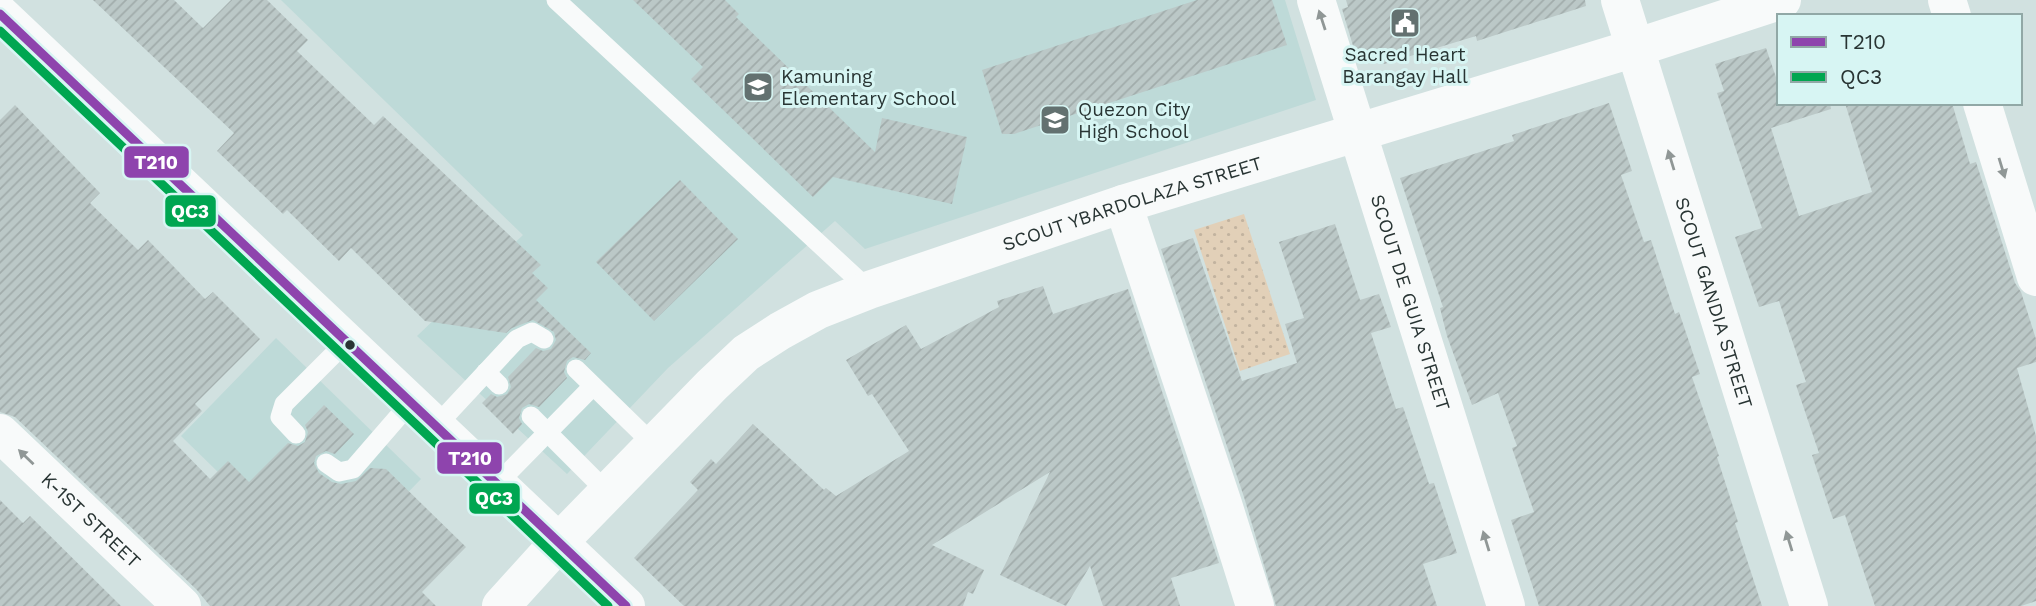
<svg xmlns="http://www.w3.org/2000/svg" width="2036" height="606" viewBox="0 0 2036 606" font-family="'Work Sans',sans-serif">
  <defs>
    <pattern id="grass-dots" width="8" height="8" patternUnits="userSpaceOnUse" patternTransform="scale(1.75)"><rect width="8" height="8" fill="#e2d0b8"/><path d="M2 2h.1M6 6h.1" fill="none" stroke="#c2b39f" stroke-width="1.8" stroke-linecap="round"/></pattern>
    <pattern id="building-hatch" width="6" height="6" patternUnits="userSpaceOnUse" patternTransform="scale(1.75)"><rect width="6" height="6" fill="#bbc8c7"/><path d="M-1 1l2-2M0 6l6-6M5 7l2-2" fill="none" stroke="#a1acab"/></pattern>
  </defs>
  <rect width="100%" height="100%" fill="#d1e1e0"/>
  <g fill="#bedad8">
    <path d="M281 0H1285L1316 100 865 249 835 221 668 368 567 474 417 336 523 235Z"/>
    <path d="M276 338 421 479 326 577 181 436Z"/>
  </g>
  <path fill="url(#grass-dots)" d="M1244 214 1290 354 1240 371 1194 230Z"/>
  <g fill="url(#building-hatch)">
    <path d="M93 0H174L203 28 231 0H267L308 40 297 51 374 125 383 116 541 265 532 273 548 288 536 300 591 353 585 360 573 357 567 361 564 372 567 378 539 407 529 404 522 408 519 418 522 424 513 434 482 403 491 394 497 397 507 394 511 387 508 377 536 348 543 351 551 349 556 340 554 332 533 320 512 328 506 333 425 321 351 248 339 261 287 210 283 214 217 151 234 133Z"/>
    <path d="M633 0H725L739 14 736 17 875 152 882 118 967 137 952 204 833 177 813 197 691 79 703 67Z"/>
    <path d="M1197 0H1272L1287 45 1014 134H1002L982 70Z"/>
    <path d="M1346 0H1585L1586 6 1477 41 1476 36 1384 64 1354 49 1342 9 1348 7Z"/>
    <path d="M1766 48 1779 86V103H1830L1831 109 1771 128 1799 216 1872 192 1845 103H1952L1970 164 1976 162 2015 283 2021 292 2036 339V362L2017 368 2036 436V601L2021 606H1875L1845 515 1833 519 1812 455 1819 453 1796 385 1806 382 1779 301 1759 307 1735 237 1762 228 1717 93 1724 91 1715 64Z"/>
    <path d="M1609 103 1632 171 1621 175 1644 242 1651 240 1675 314 1679 312 1700 374 1692 377 1719 456 1717 457 1738 522 1735 523 1762 606H1539L1511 520 1534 512 1512 448 1517 446 1498 393 1472 405 1447 336 1440 308 1443 307 1400 178 1514 141 1512 135Z"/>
    <path d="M15 105 100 193 90 203 138 250 148 240 205 299 213 292 260 339 195 404 202 411 173 441 210 479 228 461 249 482 288 443 298 446 305 442 308 432 305 425 324 405 354 434 335 454 326 451 316 456 314 463 319 473 332 482 341 484 356 481 370 468 386 469 466 547 422 592 436 606H210L197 590 15 417 0 412V120Z"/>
    <path d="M680 180 738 239 654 321 596 262Z"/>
    <path d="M1335 224 1360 300 1379 294 1391 327 1371 333 1396 409 1403 407 1429 484 1434 483 1457 553 1423 564 1437 606H1276L1244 497 1161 249 1193 238 1242 381 1297 363 1285 324 1304 318 1279 242Z"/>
    <path d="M1043 286 1053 314 1128 289 1219 563 1171 578 1180 606H1103L1090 566 1066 606 1000 575 1050 472 932 545 984 570 973 594 968 592 963 606H684L634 558 698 490 690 482 711 459 716 464 753 424 824 490 826 488 836 496 909 451 872 394 868 396 846 360 906 325 921 349 999 307 997 301Z"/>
    <path d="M0 500 23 523 30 516 121 606H0Z"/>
  </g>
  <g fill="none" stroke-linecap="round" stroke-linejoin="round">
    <g stroke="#f8fafa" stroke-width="19">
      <path d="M556 0 869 290"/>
      <path d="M576 369 654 445"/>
      <path d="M486 372 499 385"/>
      <path d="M531 416 608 493"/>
      <path d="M436 426 517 339 532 332 544 339"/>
      <path d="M296 434 280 417 284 404 347 341"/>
      <path d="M326 463 339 472 353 469 411 402"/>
      <path d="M497 484 593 386"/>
    </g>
    <g stroke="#f8fafa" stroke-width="38">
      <path id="s1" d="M1316 0 1506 606"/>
      <path id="s2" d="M1620 0 1809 606"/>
      <path d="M1947 0 1952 16"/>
      <path d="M1982 103 2036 277"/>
      <path d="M1123 204 1223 504 1255 606"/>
      <path id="s3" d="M0 433 182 606"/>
    </g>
    <g stroke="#f8fafa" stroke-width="38">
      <path d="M0 14 626 606"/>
      <path id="s4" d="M501 606 559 542 712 385 746 353 780 331 818 310 869 290 1123 204 1635 48 1782 0"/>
    </g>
    <g stroke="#d7f5f3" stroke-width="14">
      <path id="bus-1" d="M0 14 626 606"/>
    </g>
    <g stroke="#d7f5f3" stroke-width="14">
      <path id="bus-2" d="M0 31 608 606"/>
    </g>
    <use href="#bus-1" stroke="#8e44ad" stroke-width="9"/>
    <use href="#bus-2" stroke="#00a651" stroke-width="9"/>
  </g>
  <defs><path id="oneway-solid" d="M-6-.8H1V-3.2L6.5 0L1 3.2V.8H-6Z" transform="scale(1.75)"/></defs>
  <g fill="#909796">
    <use href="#oneway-solid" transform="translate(1322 20) rotate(-108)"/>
    <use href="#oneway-solid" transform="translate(1671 160) rotate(-107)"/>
    <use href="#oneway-solid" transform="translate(2002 168) rotate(73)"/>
    <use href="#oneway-solid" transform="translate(26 457) rotate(-136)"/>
    <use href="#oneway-solid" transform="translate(1486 541) rotate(-107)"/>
    <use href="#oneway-solid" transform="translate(1789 541) rotate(-107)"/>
  </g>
  <defs>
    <g id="civic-square" transform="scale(1.575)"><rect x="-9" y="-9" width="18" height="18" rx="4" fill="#637170" stroke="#d7f5f3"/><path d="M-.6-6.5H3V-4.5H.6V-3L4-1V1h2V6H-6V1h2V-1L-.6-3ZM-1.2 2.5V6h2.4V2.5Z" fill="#fff"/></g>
    <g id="school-square" transform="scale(1.575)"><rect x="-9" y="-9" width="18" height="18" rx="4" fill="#637170" stroke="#d7f5f3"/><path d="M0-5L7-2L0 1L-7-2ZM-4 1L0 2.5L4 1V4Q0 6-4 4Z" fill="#fff"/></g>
  </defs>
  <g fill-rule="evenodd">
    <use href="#civic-square" x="1405" y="23"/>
    <use href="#school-square" x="758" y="87"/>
    <use href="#school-square" x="1055" y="120"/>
  </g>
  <circle fill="#283433" stroke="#d7f5f3" stroke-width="2.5" cx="350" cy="345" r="6"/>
  <g text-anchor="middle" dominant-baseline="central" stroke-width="6" stroke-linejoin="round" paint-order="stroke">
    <g font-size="19" fill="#283433" stroke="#d7f5f3" text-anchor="start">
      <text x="1405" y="54" text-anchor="middle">Sacred Heart<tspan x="1405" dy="22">Barangay Hall</tspan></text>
      <text x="781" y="76">Kamuning<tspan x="781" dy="22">Elementary School</tspan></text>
      <text x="1078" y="109">Quezon City<tspan x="1078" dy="22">High School</tspan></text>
    </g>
    <g font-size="19" fill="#283433" stroke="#d7f5f3">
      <text stroke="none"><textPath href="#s4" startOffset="768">SCOUT YBARDOLAZA STREET</textPath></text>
      <text stroke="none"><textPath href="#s1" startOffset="317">SCOUT DE GUIA STREET</textPath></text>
      <text stroke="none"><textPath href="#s2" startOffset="317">SCOUT GANDIA STREET</textPath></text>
      <text stroke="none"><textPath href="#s3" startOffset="126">K-1ST STREET</textPath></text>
    </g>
  </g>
  <g stroke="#d7f5f3" stroke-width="2.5">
    <rect x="123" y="145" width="67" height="34" rx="7" fill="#8e44ad"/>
    <rect x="164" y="194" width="53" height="34" rx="7" fill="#00a651"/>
    <rect x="436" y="441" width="67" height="34" rx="7" fill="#8e44ad"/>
    <rect x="468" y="482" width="53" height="33" rx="7" fill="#00a651"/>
  </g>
  <g font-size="19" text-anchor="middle" font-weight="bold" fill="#fff">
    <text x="156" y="169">T210</text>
    <text x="190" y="218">QC3</text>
    <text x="470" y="465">T210</text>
    <text x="494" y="505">QC3</text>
  </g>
  <rect x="1777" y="14" width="245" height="91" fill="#d7f5f3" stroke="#91a8a6" stroke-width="2"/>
  <rect x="1791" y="37" width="35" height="10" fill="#8e44ad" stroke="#91a8a6" stroke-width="2"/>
  <text x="1840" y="49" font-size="21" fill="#283433">T210</text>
  <rect x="1791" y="72" width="35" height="10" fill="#00a651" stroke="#91a8a6" stroke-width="2"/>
  <text x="1840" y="84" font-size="21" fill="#283433">QC3</text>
</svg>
